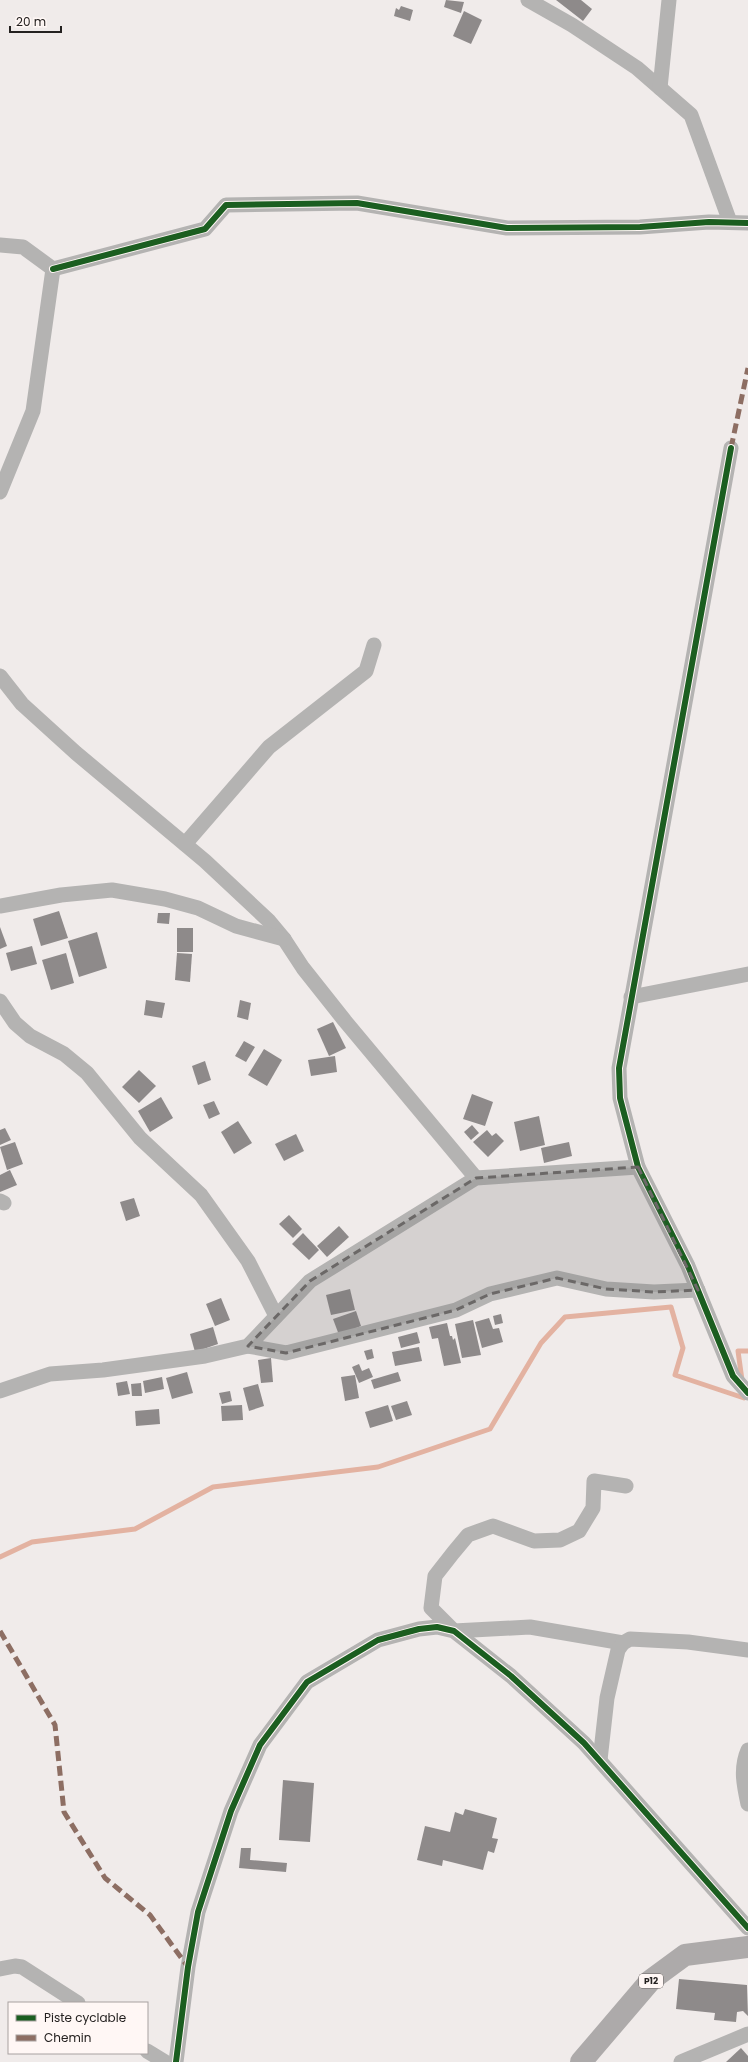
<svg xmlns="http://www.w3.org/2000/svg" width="748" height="2062" viewBox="0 0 748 2062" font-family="Poppins,sans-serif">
  <rect width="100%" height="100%" fill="#f0ebea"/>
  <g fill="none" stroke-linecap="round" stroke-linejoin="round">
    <g stroke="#e3b2a1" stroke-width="5">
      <path d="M742 1380 738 1351H748"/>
      <path d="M0 1557 32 1542 135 1529 213 1487 378 1467 490 1429 541 1343 565 1317 671 1307 683 1348 675 1375 744 1398 743 1394"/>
    </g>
  </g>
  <g fill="#8e8a8a">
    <path d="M446 0 464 2 461 13 444 7Z"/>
    <path d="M556 0H581L592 9 583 21Z"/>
    <path d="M401 6 413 10 410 21 394 16 396 8 399 10Z"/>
    <path d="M464 11 482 20 471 44 453 36Z"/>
    <path d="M59 911 68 938 41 946 33 919Z"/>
    <path d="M158 913H170L169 924 157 923Z"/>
    <path d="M0 927 7 946 0 949Z"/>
    <rect x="177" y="928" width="16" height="24"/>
    <path d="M97 932 107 968 79 977 68 941Z"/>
    <path d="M32 946 37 964 11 971 6 953Z"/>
    <path d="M66 953 74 983 51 990 42 960Z"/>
    <path d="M177 953 192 954 190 982 175 980Z"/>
    <path d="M146 1000 165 1003 162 1018 144 1015Z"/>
    <path d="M240 1000 251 1003 248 1020 237 1017Z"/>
    <path d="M333 1022 346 1048 329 1056 317 1029Z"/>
    <path d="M244 1041 255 1047 246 1062 235 1056Z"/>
    <path d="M264 1049 282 1060 267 1086 248 1075Z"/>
    <path d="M335 1056 337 1072 311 1076 308 1060Z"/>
    <path d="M205 1061 211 1080 198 1085 192 1066Z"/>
    <path d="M139 1070 156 1086 139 1103 122 1087Z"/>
    <path d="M472 1094 493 1102 485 1126 463 1119Z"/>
    <path d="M161 1097 173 1118 150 1132 138 1111Z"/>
    <path d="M214 1101 220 1114 209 1119 203 1105Z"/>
    <path d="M539 1116 545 1145 520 1151 514 1122Z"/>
    <path d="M238 1121 252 1143 234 1154 221 1132Z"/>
    <path d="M472 1125 479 1133 471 1140 464 1132Z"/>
    <path d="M5 1128 11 1140 0 1145V1130Z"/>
    <path d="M487 1130 492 1136 496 1133 504 1141 488 1157 473 1142Z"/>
    <path d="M296 1134 304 1151 284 1161 275 1144Z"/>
    <path d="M15 1142 23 1164 7 1170 0 1147Z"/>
    <path d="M569 1142 572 1156 544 1163 541 1148Z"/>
    <path d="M10 1170 17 1185 0 1192V1175Z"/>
    <path d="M134 1198 140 1216 126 1221 120 1202Z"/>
    <path d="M289 1215 302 1229 293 1238 279 1224Z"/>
    <path d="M339 1226 349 1237 327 1257 317 1246Z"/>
    <path d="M303 1233 319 1250 309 1260 292 1244Z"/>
    <path d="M350 1289 355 1310 331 1315 326 1295Z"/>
    <path d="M221 1298 230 1320 215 1326 206 1304Z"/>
    <path d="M356 1311 361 1326 339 1335 333 1319Z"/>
    <path d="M501 1314 503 1323 495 1325 493 1316Z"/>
    <path d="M489 1318 493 1329 499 1328 503 1342 482 1348 475 1322Z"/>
    <path d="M473 1320 481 1355 462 1358 455 1324Z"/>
    <path d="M447 1323 450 1336H452L453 1340 455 1338 461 1363 444 1366 438 1338 432 1339 429 1327Z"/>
    <path d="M213 1327 218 1344 195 1352 190 1334Z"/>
    <path d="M417 1332 420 1343 401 1348 398 1337Z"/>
    <path d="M419 1347 422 1361 395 1366 392 1352Z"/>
    <path d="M372 1349 374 1358 367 1360 364 1351Z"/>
    <path d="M271 1358 273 1382 261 1383 258 1360Z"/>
    <path d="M359 1364 362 1371 369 1368 373 1377 359 1383 352 1367Z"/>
    <path d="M187 1372 193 1393 172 1399 166 1378Z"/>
    <path d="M398 1372 401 1381 374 1389 371 1380Z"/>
    <path d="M355 1375 359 1398 345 1401 341 1377Z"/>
    <path d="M162 1377 164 1389 145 1393 143 1381Z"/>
    <path d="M127 1381 130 1394 118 1396 116 1383Z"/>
    <path d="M141 1383 142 1396H132L131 1384Z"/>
    <path d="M258 1384 264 1406 249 1411 243 1388Z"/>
    <path d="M230 1391 232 1401 222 1404 219 1393Z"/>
    <path d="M407 1401 412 1415 396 1420 391 1406Z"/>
    <path d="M242 1405 243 1420 222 1421 221 1406Z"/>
    <path d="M388 1405 393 1421 370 1428 365 1412Z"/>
    <path d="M159 1409 160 1424 136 1426 135 1411Z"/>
    <path d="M283 1780 314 1783 310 1842 279 1840Z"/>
    <path d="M465 1809 497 1818 492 1838 498 1839 494 1853 488 1851 483 1870 443 1860 442 1866 417 1860 425 1826 450 1832 455 1812 463 1815Z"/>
    <path d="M241 1848H251L250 1860 287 1863 286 1872 239 1868Z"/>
    <path d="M679 1979 747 1985 748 2016 743 2011 737 2012 736 2022 714 2020 715 2013 676 2009Z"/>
    <path d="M741 2048 748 2056V2062H726Z"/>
  </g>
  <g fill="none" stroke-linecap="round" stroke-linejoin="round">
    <g stroke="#b4b3b2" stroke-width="15">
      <path d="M528 0 572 25 637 68 691 115 730 222"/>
      <path d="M660 88 669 0"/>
      <path d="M0 245 23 247 53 269 33 411 0 492"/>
      <path d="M53 269 205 229 226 205 357 203 507 228 640 227 709 222 748 223"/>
      <path d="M731 448 619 1068 620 1098 638 1167 688 1266 733 1376 748 1393"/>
      <path d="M0 676 22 704 76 753 205 861 269 921 284 939 303 968 345 1021 476 1178"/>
      <path d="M185 844 269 747 366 671 374 645"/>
      <path d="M0 906 61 895 112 890 165 899 198 908 236 926 284 939"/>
      <path d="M631 997 748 974"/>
      <path d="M0 1001 15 1023 30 1036 64 1054 87 1073 140 1138 201 1195 248 1261 276 1316"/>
      <path d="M0 1201 4 1203"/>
      <path d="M248 1346 286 1353 456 1310 490 1294 557 1278 606 1289 654 1292 698 1290"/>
      <path d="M0 1391 50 1374 103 1370 205 1356 248 1346 310 1281 476 1178 638 1167"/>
      <path d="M623 1643 530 1627 454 1631 431 1608 435 1576 453 1553 468 1535 493 1526 534 1541 560 1540 579 1531 593 1508 594 1481 626 1486"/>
      <path d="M748 1750C740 1768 744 1786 748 1804"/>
      <path d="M600 1760 607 1698 618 1650 623 1643 630 1639 688 1642 748 1650"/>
      <path d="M0 1969 15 1966 22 1967 78 2003"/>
      <path d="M147 2051 165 2062"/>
      <path d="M176 2062 188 1967 198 1912 231 1811 260 1745 307 1682 378 1640 419 1629 437 1627 454 1631 511 1676 584 1743 748 1928"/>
      <path d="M681 2062 748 2034"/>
    </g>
    <path stroke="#adaaaa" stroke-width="22" d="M581 2062 651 1980 685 1955 748 1947"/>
    <g stroke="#8d6e63" stroke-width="5" stroke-dasharray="10 5" stroke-linecap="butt">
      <path d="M731 448 748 368"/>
      <path d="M0 1631 55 1725 64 1812 105 1878 150 1915 188 1967"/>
    </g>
    <g stroke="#fff7f5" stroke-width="8">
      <g id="cycleway">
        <path d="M53 269 205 229 226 205 357 203 507 228 640 227 709 222 748 223"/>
        <path d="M731 448 619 1068 620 1098 638 1167 688 1266 733 1376 748 1393"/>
        <path d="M176 2062 188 1967 198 1912 231 1811 260 1745 307 1682 378 1640 419 1629 437 1627 454 1631 511 1676 584 1743 748 1928"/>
      </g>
    </g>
    <use href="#cycleway" stroke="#1b5e20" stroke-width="6"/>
  </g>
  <path fill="#6b6867" fill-opacity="0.2" stroke="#6b6867" stroke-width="3" stroke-dasharray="8 5" stroke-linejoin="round" d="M638 1167 698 1290 654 1292 606 1289 557 1278 490 1294 456 1310 286 1353 248 1346 310 1281 476 1178Z"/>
  <g text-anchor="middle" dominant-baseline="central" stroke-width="4" stroke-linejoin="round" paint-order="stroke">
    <rect fill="#fff7f5" stroke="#666160" stroke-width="1" x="639" y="1974" width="24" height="14" rx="3"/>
    <g font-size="9" font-weight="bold" fill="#242120">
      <text x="651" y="1981">P12</text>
    </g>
  </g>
  <rect x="8" y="2002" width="140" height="52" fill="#fff7f5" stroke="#a7a1a0"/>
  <rect x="16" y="2015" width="20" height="6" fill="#1b5e20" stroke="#a7a1a0"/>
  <text x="44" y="2022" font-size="12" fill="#242120">Piste cyclable</text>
  <rect x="16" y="2035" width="20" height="6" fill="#8d6e63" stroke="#a7a1a0"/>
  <text x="44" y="2042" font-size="12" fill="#242120">Chemin</text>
  <path d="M10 26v6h51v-6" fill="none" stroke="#242120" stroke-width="2"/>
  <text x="16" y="26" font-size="12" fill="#242120" stroke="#fff7f5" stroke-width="3" paint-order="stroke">20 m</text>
</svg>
